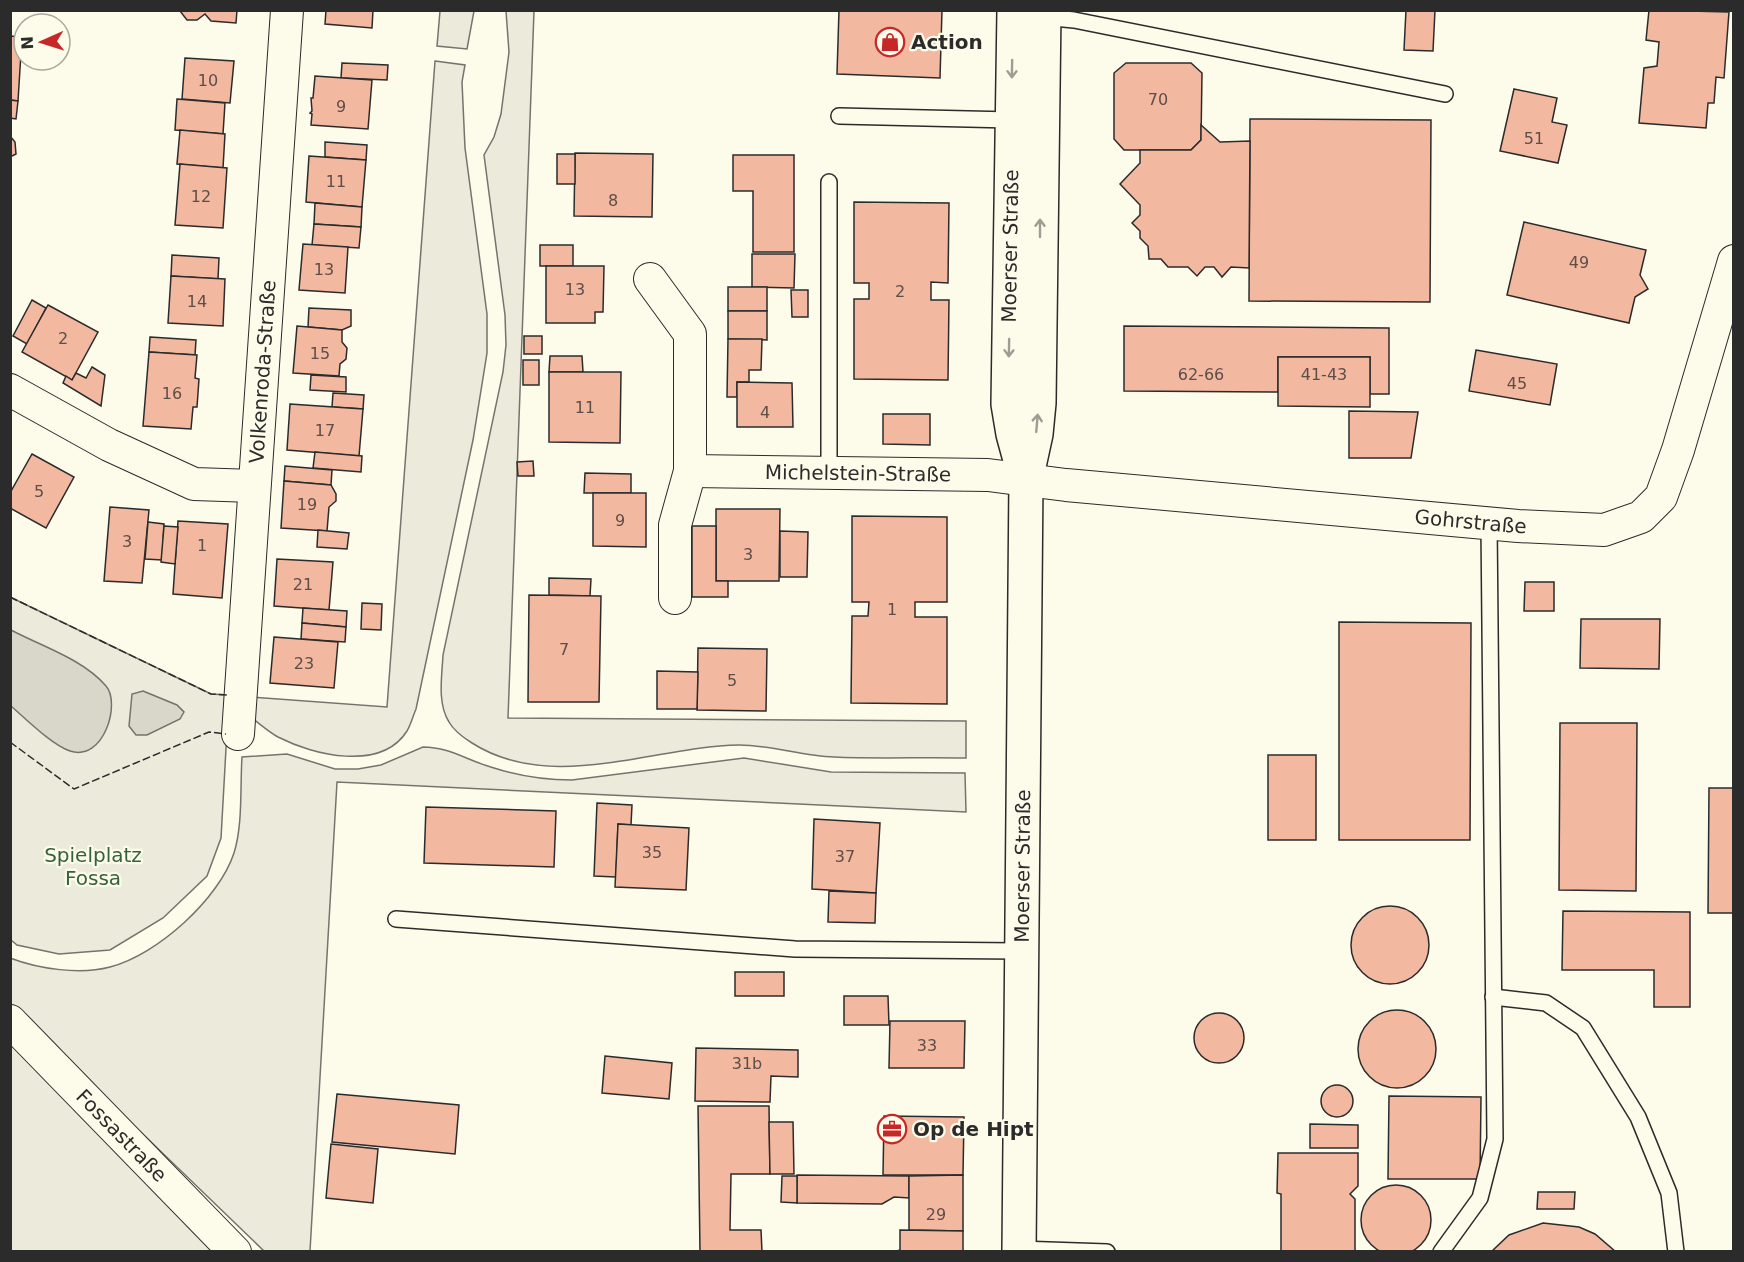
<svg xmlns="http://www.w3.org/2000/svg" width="1744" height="1262" viewBox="0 0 1744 1262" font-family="'DejaVu Sans',sans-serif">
  <rect width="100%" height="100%" fill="#fdfbea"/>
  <g fill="#ecebdb" stroke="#74746e" stroke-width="1.5">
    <path d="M440 11H474L467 49 437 46Z"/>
    <path d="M506 11H534L508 718 966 721V758C922 757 878 759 834 757 802 756 771 745 739 745 654 746 552 794 472 743 464 738 454 731 449 722 437 703 442 676 443 655L503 372 506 345 505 315 484 155 494 137 501 114 509 52Z"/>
    <path d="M435 61 465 65 462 82 465 148 487 314V353L473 440 416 709C413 716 411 724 407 731 381 772 313 755 278 737 269 732 260 724 252 718V697L387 707Z"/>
    <path d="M10 597 211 694 229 695 221 838 207 876 163 918 110 950 59 954 17 945 11 940Z"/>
    <path d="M423 747C450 747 468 761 494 768 519 776 545 780 572 780L744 758 831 772 965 773 966 812 337 782 310 1251H264L11 1007 10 958C39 969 80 975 110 967 157 955 219 899 234 853 243 824 240 787 242 757L287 754 335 769H358L381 765Z"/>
    <path d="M11 1038 223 1251H11Z"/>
  </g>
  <g fill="#d8d7c9" stroke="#74746e" stroke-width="1.5">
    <path d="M11 630C41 646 83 659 106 686 121 703 104 762 70 751 52 745 26 719 11 706Z"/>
    <path d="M143 691 177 705 184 712 180 719 147 735H136L129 726 132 694Z"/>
  </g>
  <g fill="#f2b8a0" stroke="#2b2b2b" stroke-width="1.5">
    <path d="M237 10 236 23 211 21 205 14 197 20H187L180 11Z"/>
    <path d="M326 10H373L372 28 325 24Z"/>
    <path d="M839 10H942L940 78 837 74Z"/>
    <path d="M1406 10H1435L1433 51 1404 50Z"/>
    <path d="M1649 10 1729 12 1724 78 1716 77 1714 103H1708L1706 128 1639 123 1644 68 1657 66 1659 42 1646 40Z"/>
    <path d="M10 36 22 37 18 101 10 100Z"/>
    <path d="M185 58 234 61 230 103 182 99Z"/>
    <path d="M342 63 388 65 387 80 341 78Z"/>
    <path d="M1126 63H1191L1202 73 1201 140 1191 150H1124L1114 139V73Z"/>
    <path d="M315 76 372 80 368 129 311 125 312 114 310 113 312 111 311 98H313Z"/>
    <path d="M1514 89 1557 98 1552 122 1567 125 1558 163 1500 151Z"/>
    <path d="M177 99 225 103 223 134 175 130Z"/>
    <path d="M10 100 18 101 16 119 10 118Z"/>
    <path d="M1250 119 1431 120 1430 302 1249 301Z"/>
    <path d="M1201 125 1220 142 1250 141 1249 268 1231 267 1222 277 1214 267H1205L1197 276 1188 267H1168L1161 259H1149L1148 246 1140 238V231L1132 223 1140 215V205L1120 184 1140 163V150H1191L1201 140Z"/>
    <path d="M180 130 225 134 223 168 177 164Z"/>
    <path d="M10 136 15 142 16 154 10 157Z"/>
    <path d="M325 142 367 145 366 160 325 157Z"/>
    <path d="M575 153 653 154 652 217 574 216Z"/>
    <rect x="557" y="154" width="18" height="30"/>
    <path d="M733 155H794V252H753V191H733Z"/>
    <path d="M309 156 366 160 362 207 306 202Z"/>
    <path d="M180 164 227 168 223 228 175 225Z"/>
    <path d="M854 202 949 203 948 283 931 282V300H949L948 380 854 379V299H869V283H854Z"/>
    <path d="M315 203 362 207 361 227 314 224Z"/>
    <path d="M1524 222 1646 250 1640 275 1648 289 1635 297 1629 323 1507 295Z"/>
    <path d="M314 224 361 227 359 248 312 245Z"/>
    <path d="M303 244 348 247 345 293 299 290Z"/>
    <rect x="540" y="245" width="33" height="21"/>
    <path d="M752 254H795L794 288 752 287Z"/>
    <path d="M172 255 219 258 218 279 171 276Z"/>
    <path d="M546 266H604L603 312H595V323H546Z"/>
    <path d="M171 276 225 279 223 326 168 323Z"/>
    <rect x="728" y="287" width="39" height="24"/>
    <path d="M791 290H808V317H792Z"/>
    <path d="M32 300 46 308 27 344 13 336Z"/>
    <path d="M48 305 98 332 72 380 22 352Z"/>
    <path d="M309 308 351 310V326L342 330 308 327Z"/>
    <path d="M728 311H767V340L728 339Z"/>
    <path d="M297 326 342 330V342L347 348 346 359 340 364 339 376 293 373Z"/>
    <path d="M1124 326 1389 328V394H1370V357H1278V392L1124 391Z"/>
    <rect x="524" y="336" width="18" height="18"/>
    <path d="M150 337 196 340 195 355 149 352Z"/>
    <path d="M728 339H762L761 370H749V382H737V397H727Z"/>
    <path d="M1476 350 1557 364 1550 405 1469 391Z"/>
    <path d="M149 352 197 355 195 378 199 379 197 407H193L191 429 143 426Z"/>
    <path d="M550 356H582L583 372H549Z"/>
    <path d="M1278 357H1370V407L1278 406Z"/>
    <rect x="523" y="360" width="16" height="25"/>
    <path d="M92 367 105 375 101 406 63 383 66 376 72 380 76 373 86 378Z"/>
    <path d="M549 372H621L620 443 549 442Z"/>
    <path d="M311 375 346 377V392L310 390Z"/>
    <path d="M737 382 792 383 793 427H737Z"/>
    <path d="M333 393 364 395 363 409 332 407Z"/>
    <path d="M290 404 363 409 359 456 287 450Z"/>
    <path d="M1349 411 1418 412 1411 458H1349Z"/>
    <path d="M883 414H930V445L883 444Z"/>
    <path d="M315 452 362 456 361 472 313 468Z"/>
    <path d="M32 454 74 477 46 528 10 508V493Z"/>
    <path d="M533 461 534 476H518L517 462Z"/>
    <path d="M285 466 332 470 331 485 284 481Z"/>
    <path d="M585 473 631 474V493H584Z"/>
    <path d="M284 481 331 485 336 494V501L329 507 327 531 281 528Z"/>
    <path d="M593 493H646V547L593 546Z"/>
    <path d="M110 507 149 510 142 583 104 581Z"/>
    <path d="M716 509H780L779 581H716Z"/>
    <path d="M852 516 947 517V602H915V617H947V704L851 703 852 616H868L869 602H852Z"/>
    <path d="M178 521 228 524 222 598 173 594Z"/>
    <path d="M148 522 164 524 162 560 145 559Z"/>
    <path d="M164 526 178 527 175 564 161 562Z"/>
    <path d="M692 526H716V581H728V597H692Z"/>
    <path d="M318 530 349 533 347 549 317 547Z"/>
    <path d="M780 531 808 532 807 577H780Z"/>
    <path d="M277 559 333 562 329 610 274 606Z"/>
    <path d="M549 578 591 579 590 596 549 595Z"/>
    <path d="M1525 582H1554V611H1524Z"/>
    <path d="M529 595 601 596 599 702H528Z"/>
    <path d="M362 603 382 604 381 630 361 629Z"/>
    <path d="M303 608 347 611 346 627 302 623Z"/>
    <path d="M1581 619H1660L1659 669 1580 668Z"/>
    <path d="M1339 622 1471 623 1470 840H1339Z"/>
    <path d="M302 623 346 627 345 642 301 639Z"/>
    <path d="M274 637 338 642 334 688 270 683Z"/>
    <path d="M698 648 767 649 766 711 697 710Z"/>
    <path d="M657 671 698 672 697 709H657Z"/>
    <path d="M1560 723H1637L1636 891 1559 890Z"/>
    <rect x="1268" y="755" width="48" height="85"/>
    <path d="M1709 788H1734V913H1708Z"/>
    <path d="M597 803 632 805 631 825 618 824 616 877 594 876Z"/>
    <path d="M426 807 556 811 554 867 424 863Z"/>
    <path d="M814 819 880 823 876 893 812 889Z"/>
    <path d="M618 824 689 828 686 890 615 887Z"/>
    <path d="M829 891 876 893 875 923 828 922Z"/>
    <circle cx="1390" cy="945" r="39"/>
    <path d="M1563 911 1690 912V1007H1654V970H1562Z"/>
    <rect x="735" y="972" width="49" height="24"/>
    <path d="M844 996H888L889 1025H844Z"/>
    <circle cx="1397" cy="1049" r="39"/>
    <circle cx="1219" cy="1038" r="25"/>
    <path d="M890 1021H965L964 1068H889Z"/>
    <path d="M696 1048 798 1050V1077L771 1076 770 1102 695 1101Z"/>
    <path d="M605 1056 672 1063 669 1099 602 1093Z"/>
    <circle cx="1337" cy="1101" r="16"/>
    <path d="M337 1094 459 1105 455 1154 332 1142Z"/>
    <path d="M1389 1096 1481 1097 1480 1179H1388Z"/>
    <path d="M698 1106H769L770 1174H731L730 1230H761L762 1252H700Z"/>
    <path d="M884 1116 964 1117 963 1175H883Z"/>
    <path d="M769 1122H793L794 1174H770Z"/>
    <path d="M1310 1124 1358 1125V1148H1310Z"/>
    <path d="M331 1144 378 1149 373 1203 326 1198Z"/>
    <path d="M1278 1153H1358V1186L1350 1194 1355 1199V1252H1281V1194L1277 1193Z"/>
    <path d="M797 1175 909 1176V1198L894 1197 882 1204 797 1203Z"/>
    <path d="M963 1175V1231L909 1230V1176Z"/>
    <path d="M782 1176H797V1203L781 1202Z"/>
    <circle cx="1396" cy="1220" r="35"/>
    <path d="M1538 1192H1575L1574 1209H1537Z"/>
    <path d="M1543 1223 1579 1227 1595 1234 1616 1252H1491L1509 1235Z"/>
    <path d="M900 1230 963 1231V1252H894L900 1250Z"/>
  </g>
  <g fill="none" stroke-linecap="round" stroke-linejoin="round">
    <g stroke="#2b2b2b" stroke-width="18">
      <g id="lane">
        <path d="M1043 17 1074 20 1445 94"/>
        <path d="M839 116 1011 120"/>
        <path d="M829 473V182"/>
        <path d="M396 919 795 949 1022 951"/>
        <path d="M1493 997 1546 1003 1583 1028 1638 1117 1669 1193 1676 1252"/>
        <path d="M1019 1249 1107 1252"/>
        <path d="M1441 1252 1480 1198 1495 1139 1489 523"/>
      </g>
    </g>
    <g stroke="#2b2b2b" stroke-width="34">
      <g id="street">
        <path d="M650 279 690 334V471L675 525V598"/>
        <path d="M10 390 109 445 194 484 254 486"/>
        <path id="s1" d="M690 471 988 475 1066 485 1518 526 1604 530 1641 517 1661 497 1678 450 1734 261"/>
        <path id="s2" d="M238 734 287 10"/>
        <path id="s3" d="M10 1021 235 1252"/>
      </g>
    </g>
    <g stroke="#2b2b2b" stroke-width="36">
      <g id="primary">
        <path d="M1014 10 1008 404 1013 434 1025 478"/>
        <path id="s4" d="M1019 1252 1026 480 1036 434 1039 403 1044 10"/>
      </g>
    </g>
    <use href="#lane" stroke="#fdfbea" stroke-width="15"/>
    <use href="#street" stroke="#fdfbea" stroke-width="32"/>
    <use href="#primary" stroke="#fdfbea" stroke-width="33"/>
    <g stroke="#2b2b2b" stroke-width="1.5" stroke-dasharray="8 3" stroke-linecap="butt">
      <path d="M10 597 211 694 229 695"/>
      <path d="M10 742 74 789 209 732 226 734"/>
    </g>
  </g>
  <defs><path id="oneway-shaft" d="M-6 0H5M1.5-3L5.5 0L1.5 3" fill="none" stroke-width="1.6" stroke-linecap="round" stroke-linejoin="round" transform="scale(1.5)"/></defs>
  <g stroke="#9e9d94">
    <use href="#oneway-shaft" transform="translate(1012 69) rotate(91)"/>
    <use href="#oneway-shaft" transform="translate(1040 228) rotate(-90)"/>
    <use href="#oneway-shaft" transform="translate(1009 348) rotate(91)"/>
    <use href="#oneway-shaft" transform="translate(1037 423) rotate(-85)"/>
  </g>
  <defs>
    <g id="shop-ring" transform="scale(1.5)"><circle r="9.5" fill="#fdfbea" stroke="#c62828" stroke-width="1.5"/><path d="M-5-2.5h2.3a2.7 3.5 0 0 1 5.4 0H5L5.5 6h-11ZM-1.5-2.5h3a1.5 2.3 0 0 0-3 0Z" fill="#c62828"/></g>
    <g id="office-ring" transform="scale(1.5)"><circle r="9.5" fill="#fdfbea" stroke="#c62828" stroke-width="1.5"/><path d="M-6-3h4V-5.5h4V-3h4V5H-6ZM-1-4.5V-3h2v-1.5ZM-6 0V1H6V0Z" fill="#c62828"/></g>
  </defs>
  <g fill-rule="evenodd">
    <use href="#shop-ring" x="890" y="42"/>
    <use href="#office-ring" x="892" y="1129"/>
  </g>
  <g text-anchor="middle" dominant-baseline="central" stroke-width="4.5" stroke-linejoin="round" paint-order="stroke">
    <g font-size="16" fill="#5d4e48">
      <text x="208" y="80">10</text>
      <text x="1158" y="99">70</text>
      <text x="341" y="106">9</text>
      <text x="1534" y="138">51</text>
      <text x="336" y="181">11</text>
      <text x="201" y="196">12</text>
      <text x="613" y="200">8</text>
      <text x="1579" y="262">49</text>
      <text x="324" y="269">13</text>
      <text x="575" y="289">13</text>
      <text x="900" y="291">2</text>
      <text x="197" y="301">14</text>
      <text x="63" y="338">2</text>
      <text x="320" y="353">15</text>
      <text x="1201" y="374">62-66</text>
      <text x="1324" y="374">41-43</text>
      <text x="1517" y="383">45</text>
      <text x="172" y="393">16</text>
      <text x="585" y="407">11</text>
      <text x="765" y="412">4</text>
      <text x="325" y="430">17</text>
      <text x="39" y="491">5</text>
      <text x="307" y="504">19</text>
      <text x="620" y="520">9</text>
      <text x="127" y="541">3</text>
      <text x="202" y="545">1</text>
      <text x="748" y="554">3</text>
      <text x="303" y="584">21</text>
      <text x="892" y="609">1</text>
      <text x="564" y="649">7</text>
      <text x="304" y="663">23</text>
      <text x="732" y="680">5</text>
      <text x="652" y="852">35</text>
      <text x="845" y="856">37</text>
      <text x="927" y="1045">33</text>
      <text x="747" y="1063">31b</text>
      <text x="936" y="1214">29</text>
    </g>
    <g font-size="20" font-weight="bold" fill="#2b2b2b" stroke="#fdfbea" text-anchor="start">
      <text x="911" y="42">Action</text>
      <text x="913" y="1129">Op de Hipt</text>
    </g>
    <g font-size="20" fill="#2b2b2b" stroke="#fdfbea">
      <text transform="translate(1010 246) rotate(-89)">Moerser Straße</text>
      <text stroke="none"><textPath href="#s2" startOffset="363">Volkenroda-Straße</textPath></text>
      <text stroke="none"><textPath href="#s1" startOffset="168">Michelstein-Straße</textPath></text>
      <text stroke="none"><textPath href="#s1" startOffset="783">Gohrstraße</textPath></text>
      <text stroke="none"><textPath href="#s4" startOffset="386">Moerser Straße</textPath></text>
      <text stroke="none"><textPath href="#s3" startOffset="160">Fossastraße</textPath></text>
    </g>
    <g font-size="20" fill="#34623c" stroke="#fdfbea">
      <text x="93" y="855">Spielplatz<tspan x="93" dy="23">Fossa</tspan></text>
    </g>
  </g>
  <rect width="1744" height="1262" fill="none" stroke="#2b2b2b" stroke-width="24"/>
  <g transform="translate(42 42) rotate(267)"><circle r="28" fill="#fdfbea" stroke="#a9a89e" stroke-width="1.5"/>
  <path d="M0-4.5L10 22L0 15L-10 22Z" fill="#c62828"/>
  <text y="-9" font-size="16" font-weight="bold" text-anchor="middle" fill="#2b2b2b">N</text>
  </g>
</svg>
